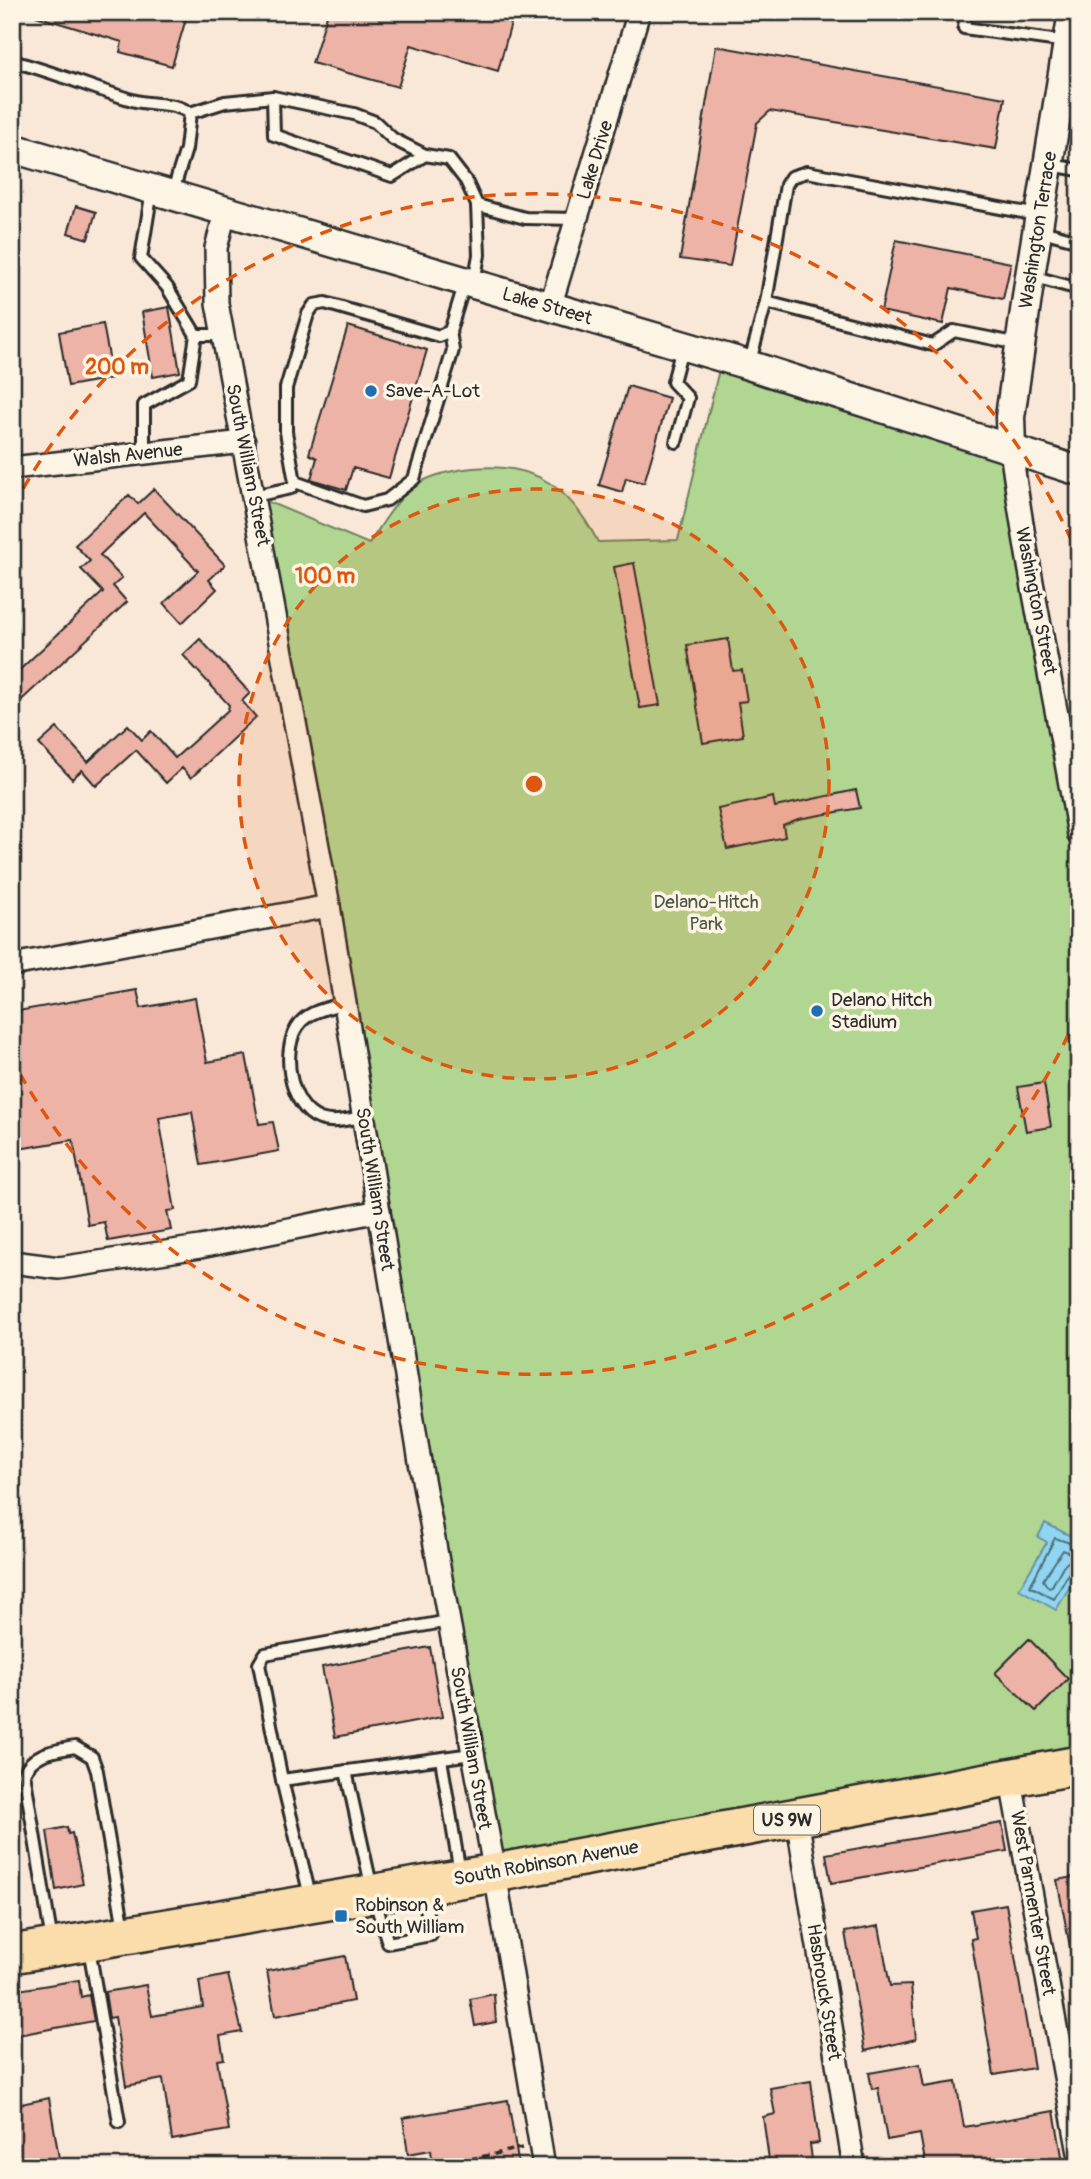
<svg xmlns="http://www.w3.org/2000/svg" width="1091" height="2179" viewBox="0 0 1091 2179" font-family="Pangolin,sans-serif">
  <rect width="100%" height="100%" fill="#f9e8d8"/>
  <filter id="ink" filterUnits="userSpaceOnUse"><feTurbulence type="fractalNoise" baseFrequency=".0143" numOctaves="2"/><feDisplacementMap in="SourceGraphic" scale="14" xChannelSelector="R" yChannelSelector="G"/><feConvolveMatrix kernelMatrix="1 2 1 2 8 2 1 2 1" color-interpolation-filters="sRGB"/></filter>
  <g filter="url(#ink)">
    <path fill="#b1d691" stroke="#6e805e" stroke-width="2" d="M722 357 1011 449 1079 836V1766L495 1873 254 496 369 544C383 523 398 495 421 482 437 473 455 470 473 468 536 462 570 488 598 542L678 540Z"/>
    <path fill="#90d6f2" stroke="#6892a2" stroke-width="2" d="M1045 1523 1079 1540V1571L1056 1610 1019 1589 1047 1542 1038 1537Z"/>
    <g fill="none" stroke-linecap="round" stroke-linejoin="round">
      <g stroke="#536f7b" stroke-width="2">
        <path d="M1079 1546 1055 1538 1030 1586 1054 1599 1070 1571 1079 1568"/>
        <path d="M1063 1550 1072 1554 1073 1558 1063 1566 1052 1586 1048 1587 1043 1580Z"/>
      </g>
    </g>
    <g fill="#ecb3a6" stroke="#2b2b2b" stroke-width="2">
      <path d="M37 12H188L172 66 120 52 122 42 36 16Z"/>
      <path d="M328 12H514L498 71 411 45 398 87 312 63Z"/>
      <path d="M716 46 1005 98 996 149 770 111 757 123 730 266 680 259Z"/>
      <path d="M76 206 96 212 88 239 68 233Z"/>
      <path d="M896 240 1011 263 1003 299 951 288 943 324 881 311Z"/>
      <path d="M169 307 180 372 153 377 142 312Z"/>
      <path d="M103 324 113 378 68 386 59 332Z"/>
      <path d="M348 326 427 350 389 478 353 468 346 490 311 479 317 458 309 454Z"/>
      <path d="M628 386 669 398 644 483 626 478 622 492 599 485Z"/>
      <path d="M154 489 225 565 209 580 217 589 182 623 164 603 198 571 144 513 100 555 122 578 113 586 127 602 12 709V677L103 592 81 569 90 561 75 545 129 495 138 504Z"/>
      <path d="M634 563 660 705 640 708 614 567Z"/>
      <path d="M200 639 250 693 242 701 256 717 191 778 182 768 166 783 136 750 96 786 82 770 72 779 39 744 57 728 88 762 128 725 142 740 151 731 175 758 228 710 229 705 183 655Z"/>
      <path d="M728 639 733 671 742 670 747 701 738 702 743 736 703 743 687 645Z"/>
      <path d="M856 790 860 808 798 819 783 825 785 837 727 849 718 809 773 797 775 807Z"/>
      <path d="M137 990 141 1008 195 998 207 1062 246 1055 259 1124 273 1122 279 1151 201 1165 192 1112 159 1118 175 1210 167 1211 171 1230 108 1241 104 1222 88 1225 73 1140 12 1150V1012Z"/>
      <path d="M1044 1083 1051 1127 1026 1131 1018 1087Z"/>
      <path d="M1029 1639 1068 1679 1036 1711 995 1673Z"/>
      <path d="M430 1647 442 1717 335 1737 322 1667Z"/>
      <path d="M1002 1823 1007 1851 831 1883 826 1854Z"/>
      <path d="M67 1827 68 1834 72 1833 83 1884 56 1890 47 1831Z"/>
      <path d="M1079 1876V1951L1071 1952 1057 1880Z"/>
      <path d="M1006 1904 1034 2068 994 2075 971 1939 976 1938 971 1910Z"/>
      <path d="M879 1926 890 1986 911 1985 916 2039 865 2051 845 1932Z"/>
      <path d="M345 1956 353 2001 275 2016 267 1971Z"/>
      <path d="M228 1975 242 2032 220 2036 224 2059 217 2060 229 2130 172 2140 163 2079 126 2086 115 2017 109 2018 105 1992 146 1985 152 2016 203 2007 199 1981Z"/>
      <path d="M79 1980 81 1997 89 1995 94 2021 12 2036V1991Z"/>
      <path d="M494 1994 496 2022 475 2026 470 1999Z"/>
      <path d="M920 2064 924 2087 956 2082 964 2127 1054 2111 1064 2167H926L920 2134 887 2140 878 2088 872 2089 869 2073Z"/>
      <path d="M811 2081 819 2143 810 2144 813 2167H770L763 2117 775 2114 770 2088Z"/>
      <path d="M49 2098 59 2158 12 2166V2106Z"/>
      <path d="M508 2100 519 2167H433L431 2150 408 2154 403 2118Z"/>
    </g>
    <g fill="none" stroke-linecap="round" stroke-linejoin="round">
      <g stroke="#2b2b2b" stroke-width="16">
        <g id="lane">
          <path d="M966 12 964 28 1067 42"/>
          <path d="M12 61C55 72 91 88 132 100 152 106 173 101 190 113L186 149 172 194"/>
          <path d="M273 97 274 135 392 176 425 155"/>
          <path d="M190 113 225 102 273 97 354 114 375 122 393 139 425 155 449 159 466 181 477 205"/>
          <path d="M1051 165 1079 170"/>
          <path d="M152 190 141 258 167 287 196 335H223"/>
          <path d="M1038 230 1079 241"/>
          <path d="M1031 276 1079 289"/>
          <path d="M474 282 479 255 477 205 525 218 577 219"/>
          <path d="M766 302 933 345 954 331 1019 344"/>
          <path d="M749 365 766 302 786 185 791 177 807 172 1038 215"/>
          <path d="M676 442 688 398 673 382 682 348"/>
          <path d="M144 453V405L189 380 196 335"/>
          <path d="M295 482 363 506 387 500 414 479 453 350 450 331"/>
          <path d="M254 496 291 488 295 482 286 432V388L308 314 314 305 325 303 439 336 450 331 465 282"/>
          <path d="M345 1003C330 1008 311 1010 300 1023 280 1047 288 1107 320 1119 333 1124 350 1119 363 1117"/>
          <path d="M449 1621 265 1654 259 1664 282 1780 472 1754"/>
          <path d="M441 1759 460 1873"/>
          <path d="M346 1771 373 1894 388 1943 431 1935 423 1891"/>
          <path d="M282 1780 311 1900"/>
          <path d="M52 1942 24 1773C34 1752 54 1751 75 1747L92 1757 97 1771 124 1929"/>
          <path d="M89 1948 119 2122"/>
        </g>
      </g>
      <g stroke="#2b2b2b" stroke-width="26">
        <g id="street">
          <path d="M225 213 216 248 217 303 329 906 422 1474 495 1873 544 2167"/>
          <path d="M550 307 639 12"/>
          <path d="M1011 449C1028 579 1057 706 1079 835"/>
          <path d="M12 468 244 442"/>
          <path d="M12 965 329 906"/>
          <path d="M12 1262 59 1268 200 1247 379 1211"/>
          <path d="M1010 1776 1079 2153"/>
          <path d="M797 1818 854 2167"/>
        </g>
      </g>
      <g stroke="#2b2b2b" stroke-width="33">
        <g id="secondary">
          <path d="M12 148 742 363 1079 471"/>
          <path d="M1011 449 1010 417 1030 276 1073 12"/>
        </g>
      </g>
      <g stroke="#2b2b2b" stroke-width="42">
        <path id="highway" d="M12 1954 495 1873 1079 1765"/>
      </g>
      <path stroke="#2b2b2b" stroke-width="3.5" stroke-dasharray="7 5" stroke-linecap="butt" d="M435 2167 522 2148"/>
      <use href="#lane" stroke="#fcf5e5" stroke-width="10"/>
      <use href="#street" stroke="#fcf5e5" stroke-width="21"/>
      <use href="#secondary" stroke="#fcf5e5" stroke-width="28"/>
      <use href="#highway" stroke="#fbddab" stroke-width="37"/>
    </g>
  </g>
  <circle cx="534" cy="784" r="295" fill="#df570e" fill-opacity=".12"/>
  <g fill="none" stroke="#df570e" stroke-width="3.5" stroke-dasharray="12 9">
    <circle cx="534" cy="784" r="295"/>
    <path d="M1077 1015A590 590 0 0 1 13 1061M13 507A590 590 0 0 1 1077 553"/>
  </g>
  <g fill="#1f6fb2" stroke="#fcf5e5" stroke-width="2.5">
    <circle cx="371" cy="391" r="7"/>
    <circle cx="817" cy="1011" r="7"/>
    <rect x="334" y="1909" width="14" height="14" rx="3.5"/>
  </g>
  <g text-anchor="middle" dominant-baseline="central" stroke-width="7" stroke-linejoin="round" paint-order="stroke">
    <rect fill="#fcf5e5" stroke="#6a6863" stroke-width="2" x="754" y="1805.5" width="66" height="29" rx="5"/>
    <g font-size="18" font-weight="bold" fill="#2b2b2b">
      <text x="787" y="1820">US 9W</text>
    </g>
    <g font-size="19" fill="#2b2b2b" stroke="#fcf5e5">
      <text transform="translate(595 160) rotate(-73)">Lake Drive</text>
      <text transform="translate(1038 230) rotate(-81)">Washington Terrace</text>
      <text transform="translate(547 306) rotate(16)">Lake Street</text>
      <text transform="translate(128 455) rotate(-6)">Walsh Avenue</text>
      <text transform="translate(248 465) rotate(79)">South William Street</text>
      <text transform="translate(1036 601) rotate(79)">Washington Street</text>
      <text transform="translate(375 1189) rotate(81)">South William Street</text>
      <text transform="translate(471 1748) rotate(80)">South William Street</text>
      <text transform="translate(546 1863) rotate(-10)">South Robinson Avenue</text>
      <text transform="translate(1033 1903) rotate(80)">West Parmenter Street</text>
      <text transform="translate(824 1992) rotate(81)">Hasbrouck Street</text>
    </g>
    <g font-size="19" fill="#2b2b2b" stroke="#fcf5e5" text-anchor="start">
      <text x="385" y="391">Save-A-Lot</text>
      <text x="831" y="1000">Delano Hitch<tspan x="831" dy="22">Stadium</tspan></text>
      <text x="355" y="1905">Robinson &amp;<tspan x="355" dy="22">South William</tspan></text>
    </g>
    <g font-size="19" fill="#4c5644" stroke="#fcf5e5">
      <text x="706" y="902">Delano-Hitch<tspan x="706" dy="22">Park</tspan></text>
    </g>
  </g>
  <circle cx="534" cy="784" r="10" fill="#df570e" stroke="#fcf5e5" stroke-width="3.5"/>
  <g font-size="21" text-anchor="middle" font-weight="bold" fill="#df570e" stroke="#fcf5e5" stroke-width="7" stroke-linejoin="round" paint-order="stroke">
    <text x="117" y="374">200 m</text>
    <text x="325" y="583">100 m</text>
  </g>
  <rect width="1091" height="2179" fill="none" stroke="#fcf5e5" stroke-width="42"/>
  <rect x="21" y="21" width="1049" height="2137" fill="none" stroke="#2b2b2b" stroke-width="2.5" filter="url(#ink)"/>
</svg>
